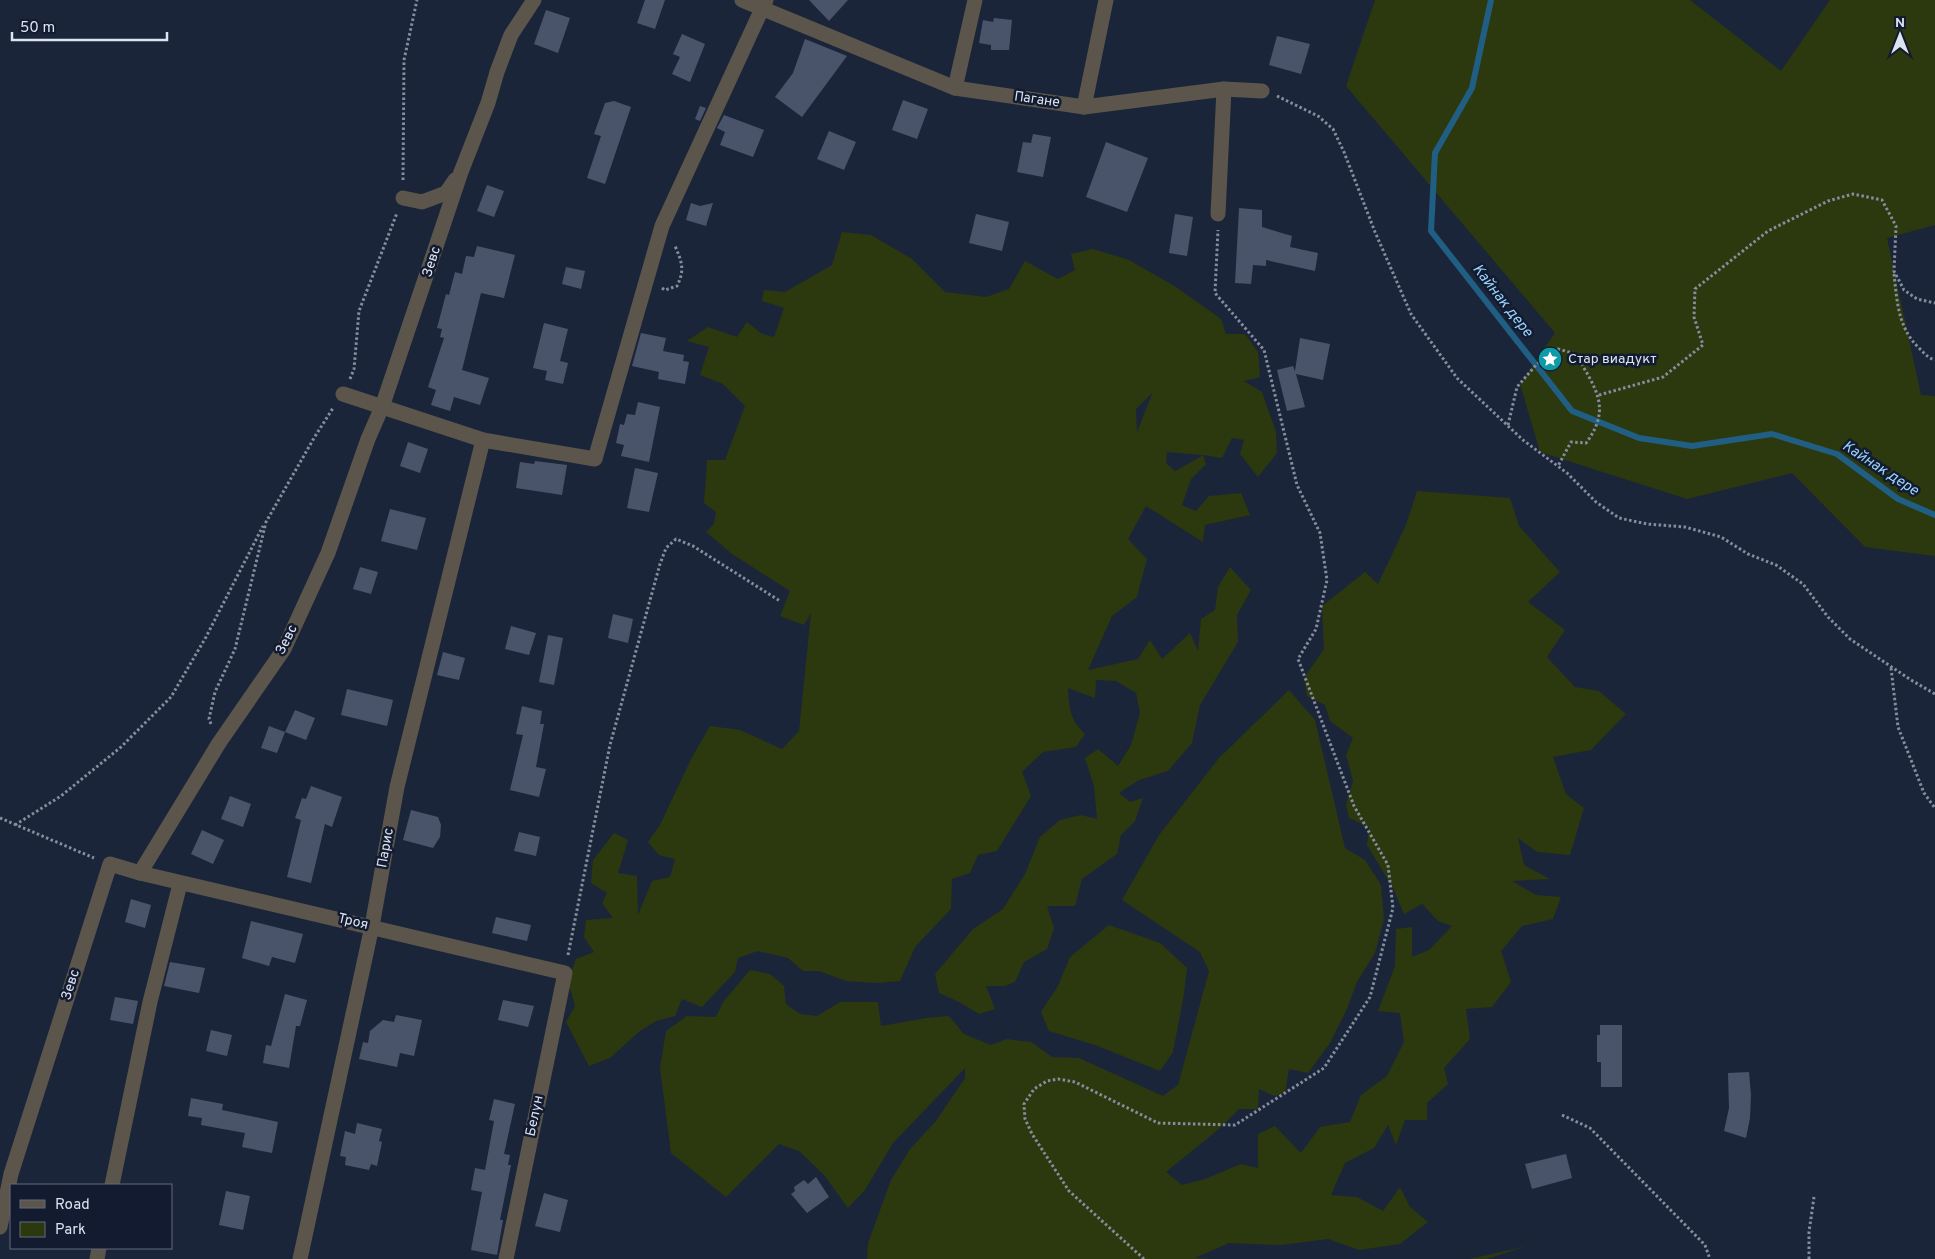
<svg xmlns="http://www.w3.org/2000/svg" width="1935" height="1259" viewBox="0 0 1935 1259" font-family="Overpass,sans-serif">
  <rect width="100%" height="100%" fill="#1b2539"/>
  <g fill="#2c380e" fill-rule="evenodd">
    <path d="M1375 0H1690L1781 71 1830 0H1935V225L1887 238 1921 395 1935 396V556L1865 547 1792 473 1687 499 1540 452 1520 384 1555 333 1346 86Z"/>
    <path d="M842 232 871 235 912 259 945 292 986 297 1009 289 1025 261 1058 279 1075 270 1071 254 1093 249 1129 260 1176 287 1221 319 1226 334H1245L1258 352 1260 377 1244 381 1262 392 1276 432 1277 453 1258 477 1240 454 1244 440 1232 438 1222 458 1203 455 1206 464 1191 479 1182 505 1196 511 1209 496 1241 493 1250 515 1205 525 1203 542 1146 506 1128 539 1147 559 1137 597 1112 616 1088 670 1138 659 1150 640 1162 659 1190 633 1198 651 1201 619 1215 610 1218 587 1230 567 1251 590 1237 615 1238 642 1200 705 1192 743 1168 771 1139 780 1119 793 1130 802 1143 798 1135 821 1121 835 1117 854 1082 879 1075 906H1047L1054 928 1047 949 1024 962 1015 982 1004 986H986L995 1009 979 1014 959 1002 939 993 935 974 973 929 1003 909 1025 874 1040 837 1060 820 1081 815 1097 819 1094 786 1085 758 1098 749 1118 766 1131 745 1140 713 1136 693 1116 681 1096 680 1095 698 1068 688C1069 708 1070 720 1085 734L1076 747 1043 752 1022 772 1031 796 997 851 978 855 970 873 952 879 951 909 915 947 900 981 877 983 846 981 819 971H803L788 958 758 951 738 958 735 972 702 1007 682 999 675 1016 656 1021 640 1031 610 1058 589 1066 566 1022 575 1006 568 981 576 959 594 952 584 937 586 920 613 918 602 903 607 893 591 883 593 860 614 833 628 840 618 873 637 876 638 915 652 881 670 877 675 859 659 855 648 842 660 825 692 757 710 726 740 730 782 749 799 731 811 613 804 625 780 616 790 591 732 554 706 532 714 524 716 512 704 503 707 460H725L745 406 723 384 700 375 709 347 687 341 708 327 737 337 747 322 762 334 774 337 784 308 762 301 764 290 785 292 832 265ZM1152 393V394L1137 432 1136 409ZM1167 452 1202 455V456L1175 471 1166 463Z"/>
    <path d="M1417 491 1510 498 1519 526 1560 572 1528 602 1565 630 1547 657 1575 687 1599 691 1626 714 1591 750 1553 757 1566 794 1584 808 1570 855 1537 852 1518 838 1524 865 1550 879 1512 881 1536 895 1561 897 1553 919 1522 926 1501 951 1511 982 1492 1007 1466 1009 1470 1039 1444 1068 1448 1084 1427 1103V1120H1405L1396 1145 1388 1125 1374 1148 1345 1163 1331 1195 1357 1197 1383 1211 1400 1187 1410 1207 1428 1222 1400 1244 1359 1250 1328 1239 1281 1245 1229 1243 1195 1258 1211 1259H867L868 1243 891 1180 910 1149 936 1121 965 1078V1068L893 1143 865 1190 848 1208 824 1175 799 1151 779 1144 726 1197 671 1153 660 1068 666 1031 687 1016 716 1017 723 1002 750 970 770 974 784 986 786 1004 800 1014 817 1016 840 1002H878L881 1026 926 1018 949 1016 964 1034 991 1045 1007 1039 1031 1042 1052 1057 1079 1058 1163 1096 1178 1085 1209 971 1200 952 1122 900 1159 835 1219 758 1289 690 1315 720 1345 848 1365 860 1381 885 1384 919 1375 953 1357 982 1346 1011 1330 1043 1308 1073 1289 1069 1285 1093 1274 1096 1259 1089 1258 1109H1239L1219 1129 1166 1172 1182 1185 1205 1179 1241 1164 1258 1168V1134L1275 1126 1301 1153 1320 1127 1350 1122 1361 1095 1387 1076 1404 1042 1400 1013 1378 1011 1395 966 1396 929 1412 927V957L1429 950 1452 926 1438 921 1422 904 1404 914 1393 888 1367 845 1369 827 1349 818 1346 805 1353 781 1346 755 1353 738 1330 721 1325 705 1307 696 1304 678 1324 649 1322 606 1365 572 1378 584 1406 525Z"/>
    <path d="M1109 925 1160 943 1187 968 1184 994 1173 1052 1160 1071 1095 1045 1049 1031 1041 1012 1058 986 1070 957Z"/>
    <path d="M1527 1246 1487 1259H1470Z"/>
  </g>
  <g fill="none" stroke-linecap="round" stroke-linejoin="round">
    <path stroke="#215e84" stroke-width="6" d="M1491 0 1472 88 1435 153 1431 231 1572 411 1639 438 1692 446 1772 434 1837 454 1898 499 1935 515"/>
  </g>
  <g fill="#49546b">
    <path d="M645 0H665L655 29 637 23Z"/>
    <path d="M809 0H848L829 21Z"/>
    <path d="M546 10 570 18 558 53 534 44Z"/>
    <path d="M994 18 1012 20 1009 50H991V45L979 43 983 20 993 22Z"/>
    <path d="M682 34 705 44 690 82 672 74 680 57 673 54Z"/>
    <path d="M1277 36 1310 44 1301 74 1269 65Z"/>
    <path d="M805 39 847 56 802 117 775 97 793 73Z"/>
    <path d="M903 100 928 109 917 139 892 130Z"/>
    <path d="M614 101 631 107 605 184 587 178 601 136 594 134 605 103Z"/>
    <path d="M700 106 706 108 700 121 695 119Z"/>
    <path d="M724 115 764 130 753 157 720 145 725 132 717 128Z"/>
    <path d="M829 131 856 142 844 170 817 159Z"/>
    <path d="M1033 134 1051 137 1043 177 1017 172 1023 142 1031 143Z"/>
    <path d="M1106 142 1148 158 1127 212 1086 197Z"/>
    <path d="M487 185 504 191 494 217 477 211Z"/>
    <path d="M691 203 700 206 713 203 706 226 686 220Z"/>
    <path d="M1239 208 1262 210V227L1292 236 1290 247 1318 253 1315 271 1266 260V266L1253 265 1251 284 1235 283Z"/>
    <path d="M976 214 1009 222 1002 251 969 243Z"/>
    <path d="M1175 214 1193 217 1187 256 1169 253Z"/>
    <path d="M477 246 515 255 504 298 481 293 462 370 489 378 480 405 454 397 450 411 431 405 436 390 428 387 444 338 440 337 442 329 437 328 446 294 449 295 455 272 462 274 466 256 474 257Z"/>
    <path d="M566 267 585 271 581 289 562 284Z"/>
    <path d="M544 323 568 329 560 361 568 363 563 384 545 380 547 371 533 368Z"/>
    <path d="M641 333 666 338 663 351 684 355 683 361 689 362 685 384 658 379 659 372 632 366Z"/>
    <path d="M1300 338 1330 344 1323 380 1296 374 1305 407 1287 411 1277 370 1293 366 1295 371Z"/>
    <path d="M638 402 660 407 649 462 621 456 624 445 616 443 620 424 624 425 627 414 635 415Z"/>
    <path d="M408 442 428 449 420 473 400 466Z"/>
    <path d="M535 461 567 465 562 495 516 488 520 462 534 464Z"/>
    <path d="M635 468 658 473 649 512 627 508Z"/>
    <path d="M390 509 426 518 417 550 381 541Z"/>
    <path d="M360 567 378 572 371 594 353 589Z"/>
    <path d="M613 614 633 619 628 643 608 638Z"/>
    <path d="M511 626 536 633 529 655 505 649Z"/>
    <path d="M548 635 563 638 554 685 539 682Z"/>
    <path d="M443 652 465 658 459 680 437 675Z"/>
    <path d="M347 689 393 700 387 726 341 715Z"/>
    <path d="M522 706 542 711 540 724H544L536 767 546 769 539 797 510 790 523 735 516 734Z"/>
    <path d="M295 710 315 718 306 740 285 732Z"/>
    <path d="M269 726 285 732 277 753 261 748Z"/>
    <path d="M311 786 342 797 332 827 325 824 311 883 287 877 301 820 295 818 302 798 306 799Z"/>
    <path d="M230 796 251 804 243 827 221 819Z"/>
    <path d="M411 810 438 817 441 825 440 837 433 848 403 840Z"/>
    <path d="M202 830 224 840 213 864 191 854Z"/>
    <path d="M519 832 540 837 536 856 514 851Z"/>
    <path d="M131 899 151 905 145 928 125 922Z"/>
    <path d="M496 917 531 925 527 941 492 933Z"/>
    <path d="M251 921 303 934 295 963 272 957 269 966 242 958Z"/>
    <path d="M170 962 205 968 199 993 164 986Z"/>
    <path d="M285 994 307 1000 300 1026H296L289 1068 263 1063 266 1045 271 1046Z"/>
    <path d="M115 997 138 1001 133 1024 110 1020Z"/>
    <path d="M503 1000 534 1006 528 1027 498 1020Z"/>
    <path d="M396 1015 422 1020 414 1056 400 1053 397 1067 359 1059 363 1042 368 1043 370 1031 383 1020 394 1022Z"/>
    <path d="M1600 1025H1622V1087H1601V1062H1597V1035H1600Z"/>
    <path d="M211 1030 232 1035 227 1056 206 1051Z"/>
    <path d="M1749 1072 1751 1095 1750 1118 1746 1138 1724 1131 1729 1108 1728 1073Z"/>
    <path d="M191 1098 223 1104 222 1110 278 1122 272 1153 242 1147 245 1133 201 1125 202 1118 188 1116Z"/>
    <path d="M494 1099 515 1104 504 1154 510 1155 508 1165H511L500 1220H503L497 1255 471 1250 482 1192 471 1190 475 1168 485 1170 494 1121 489 1120Z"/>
    <path d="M357 1123 382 1129 379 1141 382 1142 377 1166 371 1164 369 1170 345 1165 346 1157 340 1156 345 1131 355 1134Z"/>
    <path d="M1566 1154 1572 1178 1532 1189 1525 1164Z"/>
    <path d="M816 1177 829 1197 807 1213 791 1194 795 1191 794 1187 804 1180 808 1184Z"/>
    <path d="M226 1191 250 1196 243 1230 219 1225Z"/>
    <path d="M544 1193 568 1200 560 1232 535 1226Z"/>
  </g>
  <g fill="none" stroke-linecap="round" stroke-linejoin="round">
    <g stroke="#858d9e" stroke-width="3" stroke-dasharray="2.5 2.5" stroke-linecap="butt">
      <path d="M1277 96 1318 116 1333 129 1344 152 1375 232 1411 314 1457 378 1523 440 1567 473 1596 502 1619 518 1647 524 1685 527 1721 537 1748 554 1776 565 1803 584 1828 617 1850 639 1911 680 1935 694"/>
      <path d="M403 180 404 60 417 0"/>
      <path d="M1894 274C1897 301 1898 328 1919 348 1924 353 1928 358 1935 360"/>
      <path d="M662 288 665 290 677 286C685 270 682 262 675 246"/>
      <path d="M350 379 354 369 359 311 397 213"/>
      <path d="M1599 395 1663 377 1703 345 1694 317 1695 289 1768 231 1828 201 1853 194 1882 200 1896 226 1894 271 1904 290 1917 299 1935 303"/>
      <path d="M1508 425 1517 387 1536 365 1558 349 1576 354C1594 387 1613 407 1586 443L1571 442 1558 466"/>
      <path d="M1891 668 1898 727 1924 793 1935 808"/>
      <path d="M211 724 209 719 215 692 235 649 266 522 314 438 333 408"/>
      <path d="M0 818 94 858"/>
      <path d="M15 825 61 796 121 747 171 697 206 637 263 526"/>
      <path d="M568 955 610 745 660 564 666 548 676 539 693 546 780 601"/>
      <path d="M1562 1115 1590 1128 1705 1245 1710 1259"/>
      <path d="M1144 1259 1069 1191 1032 1134 1025 1119 1024 1104 1034 1089 1047 1081 1058 1079 1075 1082 1158 1123 1235 1125 1324 1068 1370 997 1393 908 1388 865 1354 806 1298 659 1316 629 1327 580 1320 533 1297 485 1264 350 1215 293 1218 230"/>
      <path d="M1809 1259V1232L1814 1197"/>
    </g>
    <g stroke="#5c554b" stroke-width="15">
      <path d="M742 0 955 88 1084 107 1224 89 1218 214"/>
      <path d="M955 88 975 0"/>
      <path d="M1224 89 1262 91"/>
      <path d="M1084 107 1106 0"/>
      <path d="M403 198 422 202 446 193 455 180"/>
      <path d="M343 394 483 440 595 459 662 226 766 0"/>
      <path d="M140 873 565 973 506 1259"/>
      <path d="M112 1185 150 1002 180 884"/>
      <path d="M0 1227 11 1174 110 864 140 873 219 743 284 649 328 553 368 439 382 407 461 172 488 103 497 72 511 35 534 0"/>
      <path d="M97 1259 99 1248"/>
      <path d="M300 1259 372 926 397 787 483 440"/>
    </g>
  </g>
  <defs>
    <g id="sight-disc" transform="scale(1.25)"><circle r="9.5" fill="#0f9aa8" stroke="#121b2f"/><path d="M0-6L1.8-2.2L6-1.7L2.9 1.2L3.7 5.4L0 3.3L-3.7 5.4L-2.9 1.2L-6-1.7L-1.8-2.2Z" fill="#fff"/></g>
  </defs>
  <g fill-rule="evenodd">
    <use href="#sight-disc" x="1550" y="359"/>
  </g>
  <g text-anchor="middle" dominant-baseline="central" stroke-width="5" stroke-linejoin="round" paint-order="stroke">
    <g font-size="14" fill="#dce3f1" stroke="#121b2f">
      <text transform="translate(1037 100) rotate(8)">Пагане</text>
      <text transform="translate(432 262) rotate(-72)">Зевс</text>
      <text transform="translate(287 640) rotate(-63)">Зевс</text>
      <text transform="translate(386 848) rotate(-80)">Парис</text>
      <text transform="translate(353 922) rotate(13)">Троя</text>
      <text transform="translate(71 985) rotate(-72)">Зевс</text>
      <text transform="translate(535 1116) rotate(-78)">Белун</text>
    </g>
    <g font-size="14" fill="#dce3f1" stroke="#121b2f" text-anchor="start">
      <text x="1568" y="359">Стар виадукт</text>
    </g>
    <g font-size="15" font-style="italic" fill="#99d4fd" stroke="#121b2f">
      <text transform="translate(1502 301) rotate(52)">Кайнак дере</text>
      <text transform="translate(1880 469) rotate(33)">Кайнак дере</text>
    </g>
  </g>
  <rect x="10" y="1184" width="162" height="65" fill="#121b2f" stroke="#636b7d"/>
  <rect x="20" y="1200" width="25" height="8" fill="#5c554b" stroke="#636b7d"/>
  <text x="55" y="1209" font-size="15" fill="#dce3f1">Road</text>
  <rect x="20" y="1222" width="25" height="15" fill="#2c380e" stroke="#636b7d"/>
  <text x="55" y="1234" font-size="15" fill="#dce3f1">Park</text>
  <g transform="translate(1900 35)" stroke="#121b2f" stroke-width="4" paint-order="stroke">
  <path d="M0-4L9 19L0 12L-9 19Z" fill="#dce3f1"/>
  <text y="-8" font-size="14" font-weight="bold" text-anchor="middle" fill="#dce3f1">N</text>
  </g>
  <path d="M12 32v8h155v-8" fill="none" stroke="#dce3f1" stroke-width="2.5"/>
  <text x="20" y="32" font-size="15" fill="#dce3f1" stroke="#121b2f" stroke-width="4" paint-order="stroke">50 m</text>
</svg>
